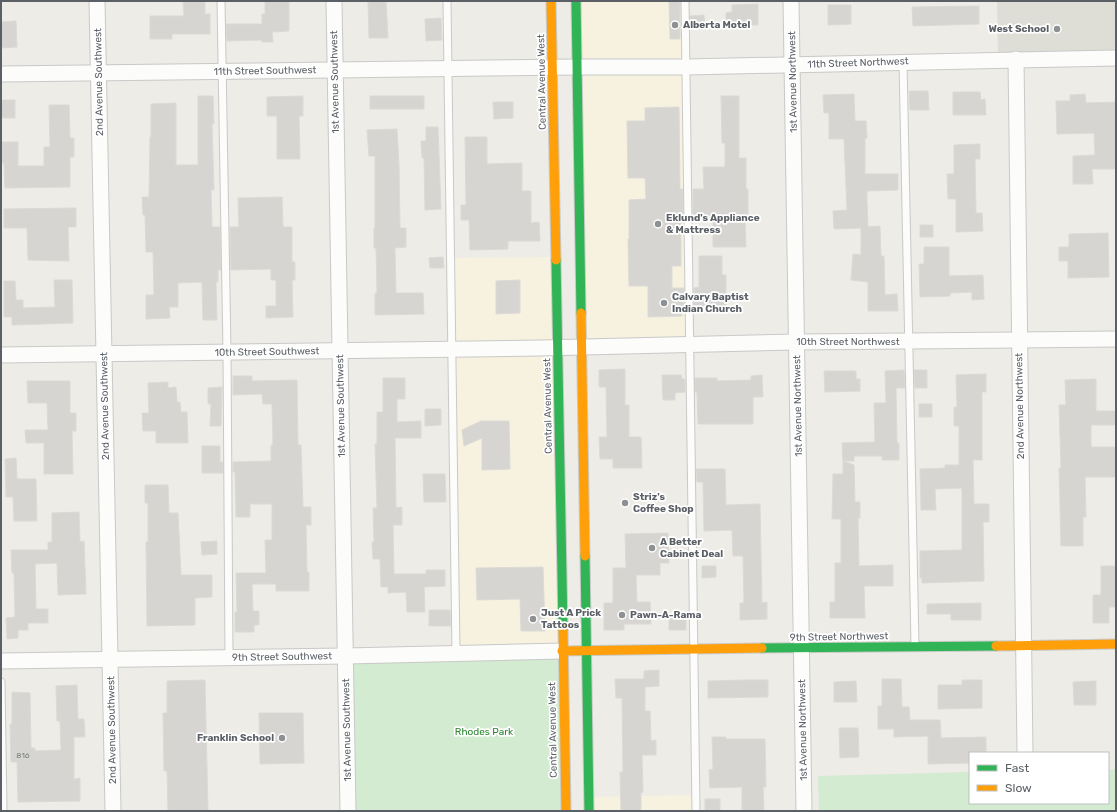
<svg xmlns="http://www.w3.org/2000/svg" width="1117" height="812" viewBox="0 0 1117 812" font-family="Rubik,sans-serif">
  <rect width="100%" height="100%" fill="#edece6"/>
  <g fill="#f7f2df">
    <path d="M576 1H685L690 345 580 347Z"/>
    <path d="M556 257 562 651 456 653 450 258Z"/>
    <path d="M696 795V811H589V797Z"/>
  </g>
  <path fill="#dfded6" d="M997 1H1116V58L998 60Z"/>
  <g fill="#d3ebd0">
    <path d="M562 651 566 811H348L346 656Z"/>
    <path d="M1116 769V811H819L818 776 970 772V803H1108V770Z"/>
  </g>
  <g fill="#d6d5d1" stroke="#dcdad6">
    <path d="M183 1H205V14H210V34H172V39H150V16H184Z"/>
    <path d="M265 1H289V31L272 32 273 42H262V40L227 41 226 24H262V14H265Z"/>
    <path d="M368 1H386L388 38H369Z"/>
    <path d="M669 1H680V39H670Z"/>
    <path d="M758 4V25H726V13L732 12V5Z"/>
    <path d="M828 5H851V24L828 25Z"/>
    <path d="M979 6V24L913 26 912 7Z"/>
    <path d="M704 15 705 28 690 29V16Z"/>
    <path d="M441 18 442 40 426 41 425 19Z"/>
    <path d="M16 21 17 47 1 48V22Z"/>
    <path d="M909 91H928L929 110H910Z"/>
    <path d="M953 92H980L981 100 985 99 986 115H953Z"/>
    <path d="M854 94 855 121H866L867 138H865V174H898V190L867 191V201L868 227 880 226 881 256H884L885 295 897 294 898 311H868V282L851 280 853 254 861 255V228L834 229 833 211 847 210 844 139H829V113H824L823 95Z"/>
    <path d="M1085 94 1086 103 1116 102V169H1092L1093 184H1073V156L1095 155 1094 133 1057 134 1056 101H1070V95Z"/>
    <path d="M198 96H213L214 124H212L214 190H211L212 227H220L221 270H218V282H216L217 320H203L202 282 178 283V307H169L170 318 146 319V295H154L153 252H146L145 215H143L142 197H149L150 137H151V104L176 103V165H198Z"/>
    <path d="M303 96V116H299L300 159H277V116H267V97Z"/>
    <rect x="370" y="96" width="54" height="13"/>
    <path d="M721 96H739V158H746V189H748V219H745L746 247H713V220H693V189H704L703 167H725V143H722Z"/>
    <rect x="1" y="100" width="14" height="18"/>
    <path d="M493 102H513V118L494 119Z"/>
    <path d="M49 105H69L70 138H74V157H70V187L5 188 4 163H2V142H18V166H44V147H50Z"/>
    <path d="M679 107 680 189H683V219H681V266H672V288H684V309H682V316L648 317V286H629L628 239H629V200L646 199 645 178H628L627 121H645V108Z"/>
    <path d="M426 127H438L441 209 425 210 424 158H422L421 141H426Z"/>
    <path d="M397 129 399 164 400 228H406V247L395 248 396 293H423L424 314 375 315V293H377L376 248H374V228H375V156H369L367 130Z"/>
    <path d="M465 137H487V164L522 163V191H531V223L539 222 540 241H508V249L470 250 469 220H461V205H466Z"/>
    <path d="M980 144V159H975L976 213H982L983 231 956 232V199H948L947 174H954V145Z"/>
    <path d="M282 197 283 227H292V262H295V280H292L293 317 266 318V306H276V280H271V269L231 270 230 227H239L238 198Z"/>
    <path d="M76 208V227H68L69 261 28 260 27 228H4V209Z"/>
    <rect x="920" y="225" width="13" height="12"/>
    <path d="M1108 233 1109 277 1068 278V261H1059V247H1069V234Z"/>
    <path d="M924 247H949V276L983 275 984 299 972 300V292L950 293V296L920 297 919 264H924Z"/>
    <path d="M699 256H722V275H726V309H694V288L699 287Z"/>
    <path d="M443 257 444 268H430L429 258Z"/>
    <path d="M54 280H72L73 323 12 325V317H4V281H15L16 300H23V308L55 307Z"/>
    <path d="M520 280V313L496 314V281Z"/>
    <path d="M625 369V405H629V437H641L642 468H613V459H600L599 437H607L606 387H599V370Z"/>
    <path d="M904 370 905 388H896L897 443H899V460H882V456H854V461H843L842 443 875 442 874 403H886L885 371Z"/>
    <path d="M914 370H927V388H915Z"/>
    <path d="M824 371H856V379H860V391L825 392Z"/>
    <path d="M986 374V392H982V460H973L974 504H989V522H983L984 581 922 583V578H920V551L962 550V488L935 489 936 510H921L920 469 945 468V465H959V426H954V407H957L956 375Z"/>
    <path d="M662 375H681L682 379H685V392L675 393V400H663Z"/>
    <path d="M762 375 763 397H753V424H698L697 392H695V378H717V381L751 380V376Z"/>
    <path d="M233 376H252V381L297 380 298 445H301L303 507H311V525H306L307 572H309V591H276V584H252L253 611H259V625H254V632H235V612H237L236 573H266L265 540H272V504H250V517H236L235 472H233V462L271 461V445H273L272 404H263L262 394 233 395Z"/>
    <path d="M383 378H405V399H397V422L421 421V438H395L396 508 402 507V525H393L394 574H426V570H445V586L424 587 425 612H407L406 592 388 593V587H381L380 559H373L372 542H374L373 508H377L375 444H377V412H383Z"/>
    <path d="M1096 379V411H1116V425H1091V447H1116V477H1085L1086 517H1083V546H1061L1059 468H1061L1059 405H1066L1065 380Z"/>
    <path d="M27 381H70V413H76V431H72L73 474H44V443H26L25 430H48L47 403H28Z"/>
    <path d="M168 382V388L176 387 177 402H180L181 412H187L188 443H156V431H143L142 413H149L148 383Z"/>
    <path d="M222 387 221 426H210L211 404H208V388Z"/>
    <rect x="919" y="404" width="13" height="13"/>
    <path d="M425 409H441V425L425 426Z"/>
    <path d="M481 421H509L510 469 482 470V438L464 446 462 430Z"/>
    <path d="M202 446H220V462H223V473H202Z"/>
    <path d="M16 458 17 479H36L37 521H14L13 497H6L5 459Z"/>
    <path d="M843 461 854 465 855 502H860V518H858L859 566 893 565V586H864L865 618H830V602H835V563H841V519H832L833 474H843Z"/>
    <path d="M696 469H725L726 505 760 504 762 603 767 602V619L740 620V603H744L743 556H733L732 530 704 531 703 482H697Z"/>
    <path d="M423 474H445L446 502H424Z"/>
    <path d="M145 485H168L169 513H178L181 575H212V597L195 598V625L147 626 146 542H148V503H145Z"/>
    <path d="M79 512 80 542 84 541 86 594 58 595 57 563 35 564 36 609H48V623H28V630H18V638L7 639 6 618 15 617 14 573H12L11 550H48V542H52V513Z"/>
    <path d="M668 533 669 563H660V575H636L637 602H650L651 624H624V630H604V603H613V568H626L625 534Z"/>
    <path d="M217 541V554L202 555 201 542Z"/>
    <path d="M702 566H716V577L702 578Z"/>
    <path d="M1101 566H1116V607H1109V623H1093V595H1101Z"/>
    <path d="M543 567 545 631H521L520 599 477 600 476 568Z"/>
    <path d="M981 603V620H951V614H927V604Z"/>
    <path d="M429 610H450L451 626H429Z"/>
    <path d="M686 613V630H669V614Z"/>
    <path d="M659 670V686L645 687V711H650L651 741 656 740V755H642L643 792 641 793V811H621L620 772H623L622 698H616L615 679H644V671Z"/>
    <path d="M882 679H901L902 707H909L910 720H940L941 738 986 737V753H970V763L928 764V736L894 737V729H878V706H882Z"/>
    <path d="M205 680 208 811H168L167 771H164L163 713H167V681Z"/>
    <path d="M746 680H768V697L708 698V681Z"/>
    <path d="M962 680H982V708L938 709V685H962Z"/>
    <path d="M856 681 857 702H834V682Z"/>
    <path d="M1096 681V705H1074L1073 682Z"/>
    <path d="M77 685 78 719H84L85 737H74V779L80 778V801L18 802 17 762H11L10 724H12V692L30 693 31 748H35V751L61 750 60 721H57L56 686Z"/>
    <path d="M259 713H303L304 763 260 764Z"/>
    <path d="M839 728H858L859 757 840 758Z"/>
    <path d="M712 737H726V739H765L766 787H763L764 811H742V787L710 788 709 770 713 769Z"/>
    <rect x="705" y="799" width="15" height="12"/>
  </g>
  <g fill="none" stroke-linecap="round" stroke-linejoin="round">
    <g stroke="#c8c9c8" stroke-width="9">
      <g id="lane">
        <path d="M221 1 227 352 229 657"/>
        <path d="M447 1 456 653"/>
        <path d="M685 1 696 811"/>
        <path d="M903 62 915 645"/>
        <path d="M1 682 3 811"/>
      </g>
    </g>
    <g stroke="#c8c9c8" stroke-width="17">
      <g id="street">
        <path d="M97 1 113 811"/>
        <path d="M334 1 348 811"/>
        <path d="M791 1 804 811"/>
        <path d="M1016 59 1025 753"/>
        <path d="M1 74 577 67H686L1116 58"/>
        <path d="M1 355 540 348 797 342 1116 339"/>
        <path d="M1 661 346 656 562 651"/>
      </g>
    </g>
    <g stroke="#c8cac8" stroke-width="11">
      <g id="fast">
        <path d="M576 1 581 313"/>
        <path d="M556 260 563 629"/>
        <path d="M585 556 589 811"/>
        <path d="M762 648 996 646"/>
      </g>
    </g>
    <g stroke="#c8cac8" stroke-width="11">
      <g id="slow">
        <path d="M551 1 556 260"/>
        <path d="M581 313 585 556"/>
        <path d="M563 629 566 811"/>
        <path d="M996 646 1116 644"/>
        <path d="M562 651 762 648"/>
      </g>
    </g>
    <use href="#lane" stroke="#fcfcfb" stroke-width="7"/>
    <use href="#street" stroke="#fcfcfb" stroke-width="15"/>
    <use href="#fast" stroke="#30b455" stroke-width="9"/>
    <use href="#slow" stroke="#ff9f0a" stroke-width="9"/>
  </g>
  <g fill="#8e9193" stroke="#fff" stroke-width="1.5">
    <circle cx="675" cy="25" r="4"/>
    <circle cx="1057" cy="29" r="4"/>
    <circle cx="658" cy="224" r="4"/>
    <circle cx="664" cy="303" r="4"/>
    <circle cx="625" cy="503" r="4"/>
    <circle cx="652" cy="548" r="4"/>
    <circle cx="622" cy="615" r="4"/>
    <circle cx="533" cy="619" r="4"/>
    <circle cx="282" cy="738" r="4"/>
  </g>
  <g text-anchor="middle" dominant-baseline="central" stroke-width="3.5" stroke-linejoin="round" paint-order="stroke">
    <g font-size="8" fill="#7a7e81">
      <text x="23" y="755">816</text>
    </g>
    <g font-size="10" font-weight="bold" fill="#5b6066" stroke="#fff" text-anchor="start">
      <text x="683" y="25">Alberta Motel</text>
      <text x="1049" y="29" text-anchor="end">West School</text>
      <text x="666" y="218">Eklund's Appliance<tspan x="666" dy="12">&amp; Mattress</tspan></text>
      <text x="672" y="297">Calvary Baptist<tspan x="672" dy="12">Indian Church</tspan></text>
      <text x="633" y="497">Striz's<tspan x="633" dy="12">Coffee Shop</tspan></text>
      <text x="660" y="542">A Better<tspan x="660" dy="12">Cabinet Deal</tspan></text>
      <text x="541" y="613">Just A Prick<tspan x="541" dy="12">Tattoos</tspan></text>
      <text x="630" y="615">Pawn-A-Rama</text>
      <text x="274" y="738" text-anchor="end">Franklin School</text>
    </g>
    <g font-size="10" fill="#5b6066" stroke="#fff">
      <text transform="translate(858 63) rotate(-2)">11th Street Northwest</text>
      <text transform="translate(265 71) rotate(-1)">11th Street Southwest</text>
      <text transform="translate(99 82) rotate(-91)">2nd Avenue Southwest</text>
      <text transform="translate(335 82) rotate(-91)">1st Avenue Southwest</text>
      <text transform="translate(542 82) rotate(-91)">Central Avenue West</text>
      <text transform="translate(793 82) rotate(-91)">1st Avenue Northwest</text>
      <text x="848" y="342">10th Street Northwest</text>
      <text transform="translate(267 352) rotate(-1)">10th Street Southwest</text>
      <text transform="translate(105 406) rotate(-91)">2nd Avenue Southwest</text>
      <text transform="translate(341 406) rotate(-91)">1st Avenue Southwest</text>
      <text transform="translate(548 406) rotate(-91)">Central Avenue West</text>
      <text transform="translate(798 406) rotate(-91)">1st Avenue Northwest</text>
      <text transform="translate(1020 406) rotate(-91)">2nd Avenue Northwest</text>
      <text transform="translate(839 637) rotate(-1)">9th Street Northwest</text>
      <text transform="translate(282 657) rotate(-1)">9th Street Southwest</text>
      <text transform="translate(112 730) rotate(-91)">2nd Avenue Southwest</text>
      <text transform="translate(347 730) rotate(-91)">1st Avenue Southwest</text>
      <text transform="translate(553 730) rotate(-91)">Central Avenue West</text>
      <text transform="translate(803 730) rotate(-91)">1st Avenue Northwest</text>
    </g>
    <g font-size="10" fill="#2c8431" stroke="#fff">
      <text x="484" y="732">Rhodes Park</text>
    </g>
  </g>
  <rect width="1117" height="812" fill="none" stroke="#5b6066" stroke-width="4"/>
  <rect x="969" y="752" width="140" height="52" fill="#ffffff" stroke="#bdbfc2"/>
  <rect x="977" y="765" width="20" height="6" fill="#30b455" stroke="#bdbfc2"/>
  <text x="1005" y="772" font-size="12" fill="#5b6066">Fast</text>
  <rect x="977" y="785" width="20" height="6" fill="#ff9f0a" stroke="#bdbfc2"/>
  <text x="1005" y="792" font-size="12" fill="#5b6066">Slow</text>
</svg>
